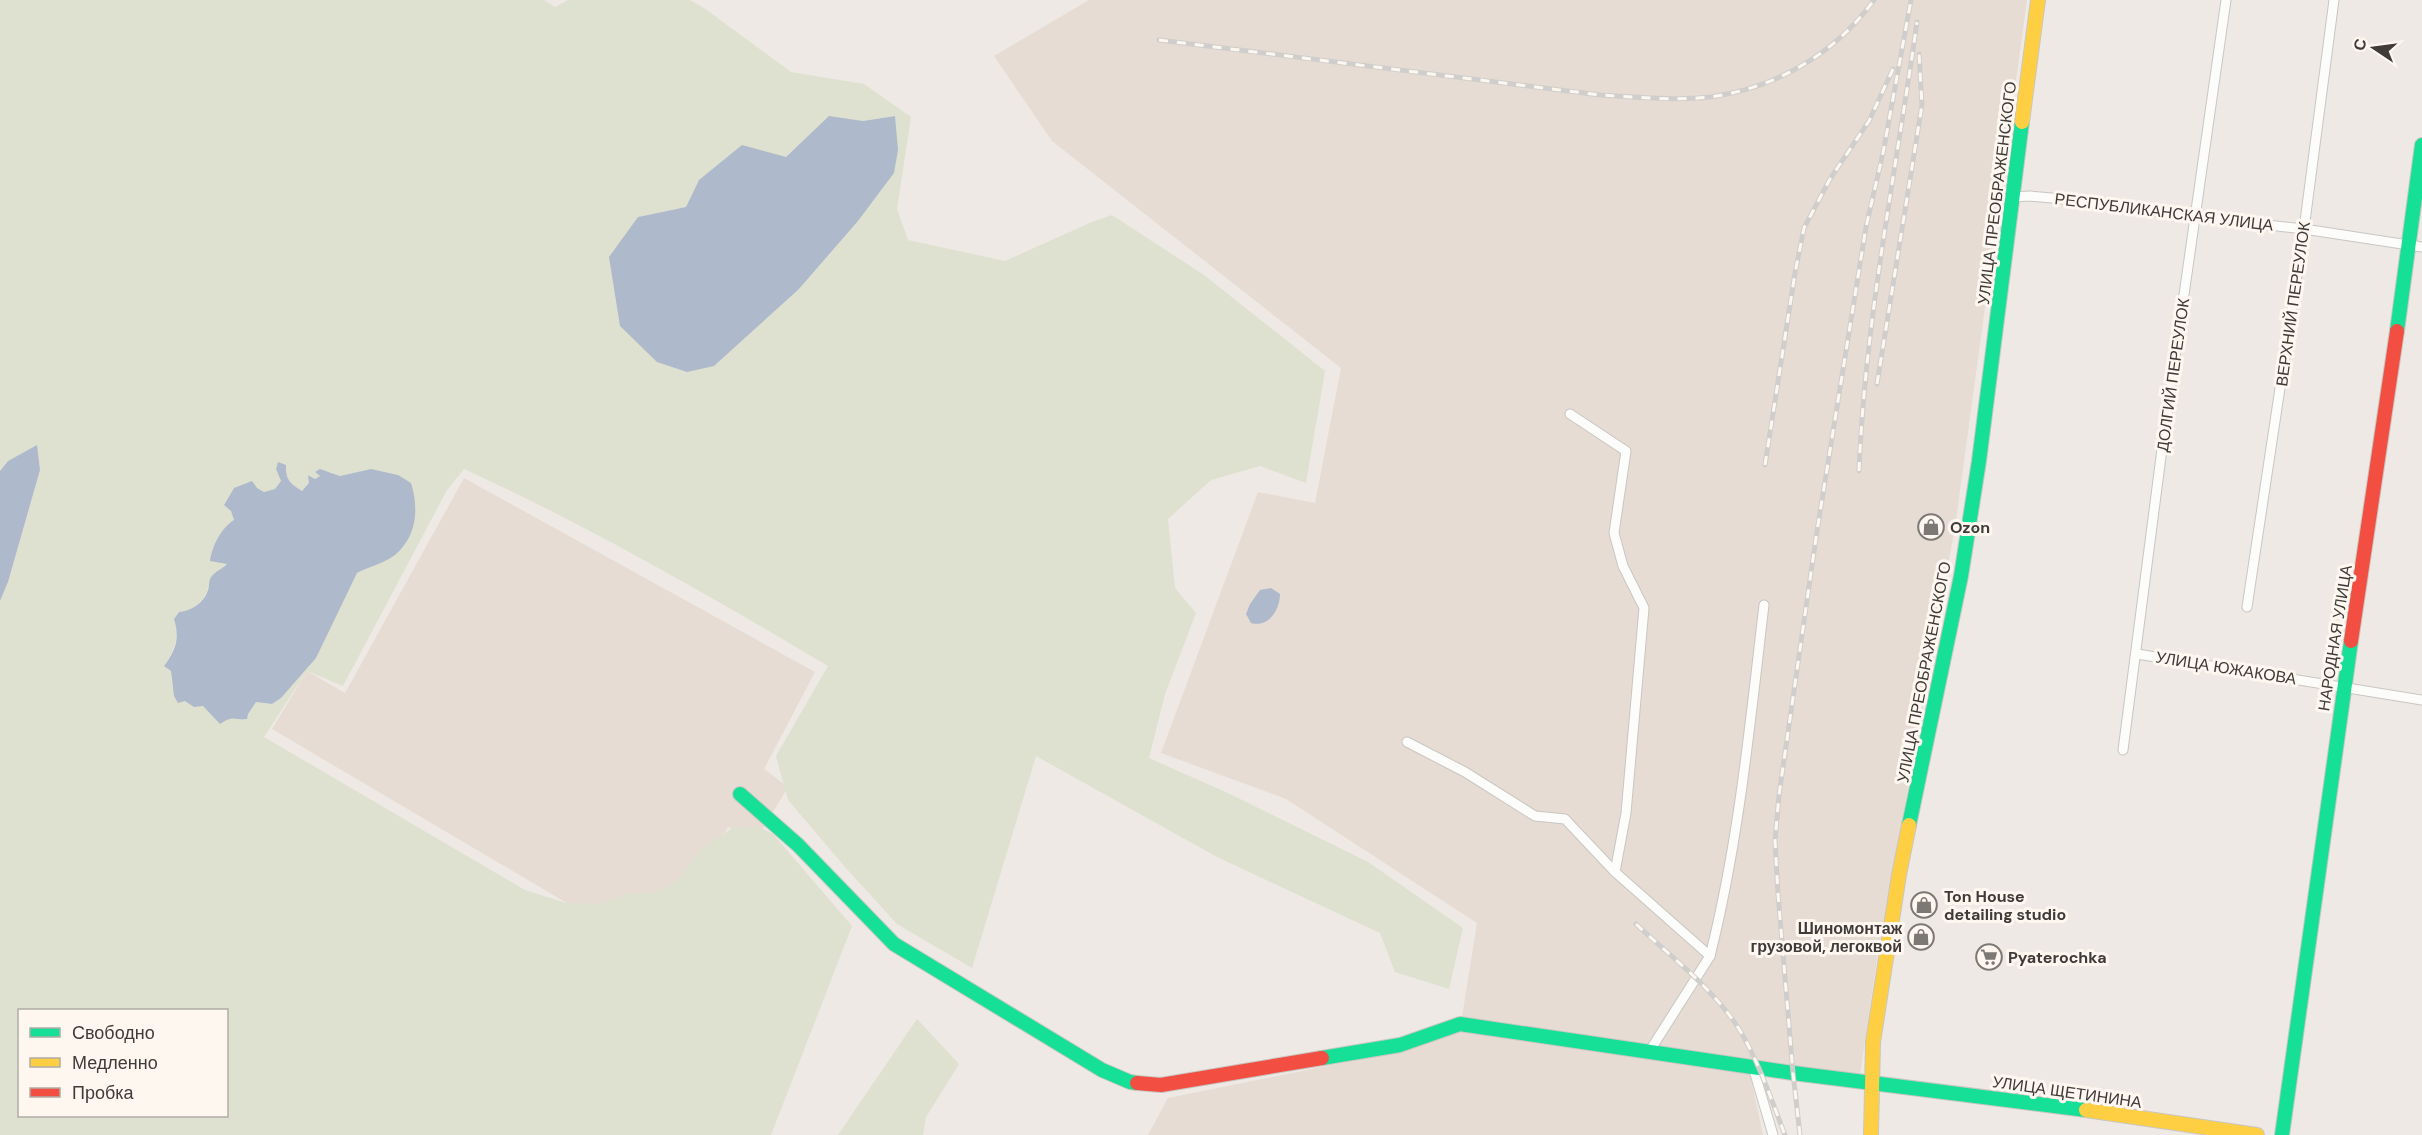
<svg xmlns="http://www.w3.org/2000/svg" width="2422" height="1135" viewBox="0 0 2422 1135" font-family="'DM Sans',sans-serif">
  <rect width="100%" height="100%" fill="#eee9e4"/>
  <g fill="#e6dcd3">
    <path d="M1089 0H2027L1955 527 1877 959 1860 1075 1462 1017 1477 923 1286 799 1161 753 1258 492 1315 503 1341 368 1052 141 994 56Z"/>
    <path d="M464 478 815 672 764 769 788 787 756 840 728 827 650 952 272 729 307 671 345 693Z"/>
    <path d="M1460 1031 1750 1074 1763 1135H1148L1168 1098 1401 1051Z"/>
  </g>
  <g fill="#dee1cf" fill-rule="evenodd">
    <path d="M0 0H544L555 7 568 0H690L704 8 791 72 864 84 911 117 897 209 908 240 1005 261 1092 222 1112 215 1204 275 1325 371 1306 483 1260 466 1211 480 1168 519 1175 588 1196 613 1165 694 1149 758 1230 794 1368 862 1463 928 1449 989 1395 972 1380 933 1217 857 1036 756 972 968 897 924 845 867 788 800 776 756 828 666C710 596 589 526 464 469L447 490 343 686 307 671 264 737 525 890 566 903 599 904 629 893H654L678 880 701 849 734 827H758L773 834 852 926 771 1135H0V601L8 582 40 470 36 446 8 461 0 471ZM895 116 894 173 858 221 799 289 714 366 638 217 686 207 699 180 786 157 829 117 863 121ZM278 462 292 486 303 491 309 483V475L315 479 320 476 315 472H330L340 476 371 469 373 564 357 573 327 632 281 698 272 704 256 702 243 720 237 717 228 719 214 717 203 706 185 701 172 685 171 671 164 666C179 645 176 636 179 612 197 610 208 597 210 579L227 563 210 560C212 546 221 528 234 520L231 511 224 504 234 488H257L264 492 275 489 281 481 276 469ZM20 1010H226V1116H20Z"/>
    <path d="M917 1019 959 1064 926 1117 923 1135H838Z"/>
  </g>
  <g fill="#aeb9cb">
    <path d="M829 116 863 121 895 116 898 150 894 173 858 221 799 289 714 366 687 372 657 362 620 326 609 257 638 217 686 207 699 180 742 145 786 157Z"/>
    <path d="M37 445 40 470 8 582 0 601V471L8 461Z"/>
    <path d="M278 462 286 465C285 479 290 484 302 491L309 483 308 475 315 479 320 476 315 472 320 469 340 476 371 469 398 475 411 483C419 509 417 536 395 555 385 563 368 567 357 573L316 658 281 698 272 704 256 702 248 714 247 719C234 721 235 714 220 724L203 706 194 707 185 701 178 703 174 696 171 671 164 666C176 650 180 638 174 619L179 612C191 611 204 603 208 590 210 585 208 580 212 576 216 571 222 569 227 564L210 561C212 546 221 528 234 520L231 511 224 505 234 488 252 481 257 488 264 492 275 489 281 481 276 469Z"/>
    <path d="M1271 588 1280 594C1280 610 1268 628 1251 623L1246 614 1250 604 1260 590Z"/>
  </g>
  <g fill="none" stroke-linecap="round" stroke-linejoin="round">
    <g stroke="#c9c6c2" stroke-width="11">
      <g id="street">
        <path d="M2012 197 2030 196 2063 199 2195 217 2304 229 2422 247"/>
        <path d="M1570 414 1626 451 1614 533 1623 566 1644 608 1626 813 1615 872 1710 956 1649 1052"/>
        <path d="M2247 607 2304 229 2334 0"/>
        <path d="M2137 654 2422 700"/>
        <path d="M1407 742 1465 772 1535 816 1565 819 1615 872"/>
        <path d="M2123 750 2162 449 2226 0"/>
        <path d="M1710 956C1739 841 1750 723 1764 605"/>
        <path d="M1753 1067 1773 1135"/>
      </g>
    </g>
    <g stroke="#c9c6c2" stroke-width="16">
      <g id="fast">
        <path d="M2397 331 2422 145"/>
        <path d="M740 794 798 845 894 944 1102 1070 1130 1082 1137 1083"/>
        <path d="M1909 825 1961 576 1979 461 2022 122"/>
        <path d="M1322 1058 1400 1045 1460 1024 1793 1073 2086 1110"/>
        <path d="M2282 1135 2351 641"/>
      </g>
    </g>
    <g stroke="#c9c6c2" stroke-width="16">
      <g id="slow">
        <path d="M2022 122 2038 0"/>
        <path d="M2086 1110 2257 1135"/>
        <path d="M1871 1135 1873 1042 1899 875 1909 825"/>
      </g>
    </g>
    <g stroke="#c9c6c2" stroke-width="16">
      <g id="jam">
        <path d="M2351 641 2397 331"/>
        <path d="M1137 1083 1161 1085 1322 1058"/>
      </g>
    </g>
    <use href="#street" stroke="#fcfcfb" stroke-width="9"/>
    <use href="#fast" stroke="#16e098" stroke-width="14"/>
    <use href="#slow" stroke="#ffcf43" stroke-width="14"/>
    <use href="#jam" stroke="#f24e42" stroke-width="14"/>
    <g stroke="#cfcecc" stroke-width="5">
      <g id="rail">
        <path d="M1159 40 1600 95C1636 97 1674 101 1710 97 1776 88 1835 54 1874 0"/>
        <path d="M1877 384 1922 105 1919 54"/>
        <path d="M1765 465 1795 273 1804 228 1830 179 1869 121 1893 69"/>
        <path d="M1859 471C1865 320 1896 172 1917 22"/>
        <path d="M1636 924C1671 957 1713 988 1739 1029 1759 1062 1771 1099 1785 1135"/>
        <path d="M1800 1135 1793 1073 1778 894 1775 841 1779 795 1817 531 1866 227 1883 153 1911 0"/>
      </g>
    </g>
    <use href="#rail" stroke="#fef7f0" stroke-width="3" stroke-dasharray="9" stroke-linecap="butt"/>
  </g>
  <defs>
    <g id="shop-ring" transform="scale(1.35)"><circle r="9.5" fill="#fef7f0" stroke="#7c7874" stroke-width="1.5"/><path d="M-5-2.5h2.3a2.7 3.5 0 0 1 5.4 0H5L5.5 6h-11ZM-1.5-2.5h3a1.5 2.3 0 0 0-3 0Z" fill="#7c7874"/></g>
    <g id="supermarket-ring" transform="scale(1.35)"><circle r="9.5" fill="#fef7f0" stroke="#7c7874" stroke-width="1.5"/><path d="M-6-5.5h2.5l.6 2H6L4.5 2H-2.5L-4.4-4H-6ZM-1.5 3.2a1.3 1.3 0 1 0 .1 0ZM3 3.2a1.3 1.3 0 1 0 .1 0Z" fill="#7c7874"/></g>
  </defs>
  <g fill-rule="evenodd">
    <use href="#shop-ring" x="1931" y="527"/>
    <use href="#shop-ring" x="1924" y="905"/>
    <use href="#shop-ring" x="1921" y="937"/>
    <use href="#supermarket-ring" x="1989" y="957"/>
  </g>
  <g text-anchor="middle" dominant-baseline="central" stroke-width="6" stroke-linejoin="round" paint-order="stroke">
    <g font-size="16" fill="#3e3b38" stroke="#fef7f0">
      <text transform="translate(1997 193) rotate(-83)">УЛИЦА ПРЕОБРАЖЕНСКОГО</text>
      <text transform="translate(2164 212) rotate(7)">РЕСПУБЛИКАНСКАЯ УЛИЦА</text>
      <text transform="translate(2293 304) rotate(-82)">ВЕРХНИЙ ПЕРЕУЛОК</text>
      <text transform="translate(2173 375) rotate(-82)">ДОЛГИЙ ПЕРЕУЛОК</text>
      <text transform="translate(2335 638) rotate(-81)">НАРОДНАЯ УЛИЦА</text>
      <text transform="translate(2226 668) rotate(9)">УЛИЦА ЮЖАКОВА</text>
      <text transform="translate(1924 672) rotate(-79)">УЛИЦА ПРЕОБРАЖЕНСКОГО</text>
      <text transform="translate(2067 1092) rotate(8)">УЛИЦА ЩЕТИНИНА</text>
    </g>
    <g font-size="16" font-weight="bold" fill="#3e3b38" stroke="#fef7f0" text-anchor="start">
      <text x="1950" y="527">Ozon</text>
      <text x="1944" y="896">Ton House<tspan x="1944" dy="18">detailing studio</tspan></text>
      <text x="1902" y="928" text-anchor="end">Шиномонтаж<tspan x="1902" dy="18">грузовой, легоквой</tspan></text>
      <text x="2008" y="957">Pyaterochka</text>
    </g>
  </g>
  <rect x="18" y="1009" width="210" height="108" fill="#fef7f0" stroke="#b1aca6" stroke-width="1.5"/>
  <rect x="30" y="1028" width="30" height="9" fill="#16e098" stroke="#b1aca6" stroke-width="1.5"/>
  <text x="72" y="1039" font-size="18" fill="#3e3b38">Свободно</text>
  <rect x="30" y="1058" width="30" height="9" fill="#ffcf43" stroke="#b1aca6" stroke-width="1.5"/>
  <text x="72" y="1069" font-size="18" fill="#3e3b38">Медленно</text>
  <rect x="30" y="1088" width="30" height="9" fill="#f24e42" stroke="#b1aca6" stroke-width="1.5"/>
  <text x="72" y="1099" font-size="18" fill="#3e3b38">Пробка</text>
  <g transform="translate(2374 48) rotate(283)" stroke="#fef7f0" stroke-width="4.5" paint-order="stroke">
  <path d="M0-4.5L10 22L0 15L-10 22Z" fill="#3e3b38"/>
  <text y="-9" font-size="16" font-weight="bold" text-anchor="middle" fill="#3e3b38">С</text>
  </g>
</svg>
